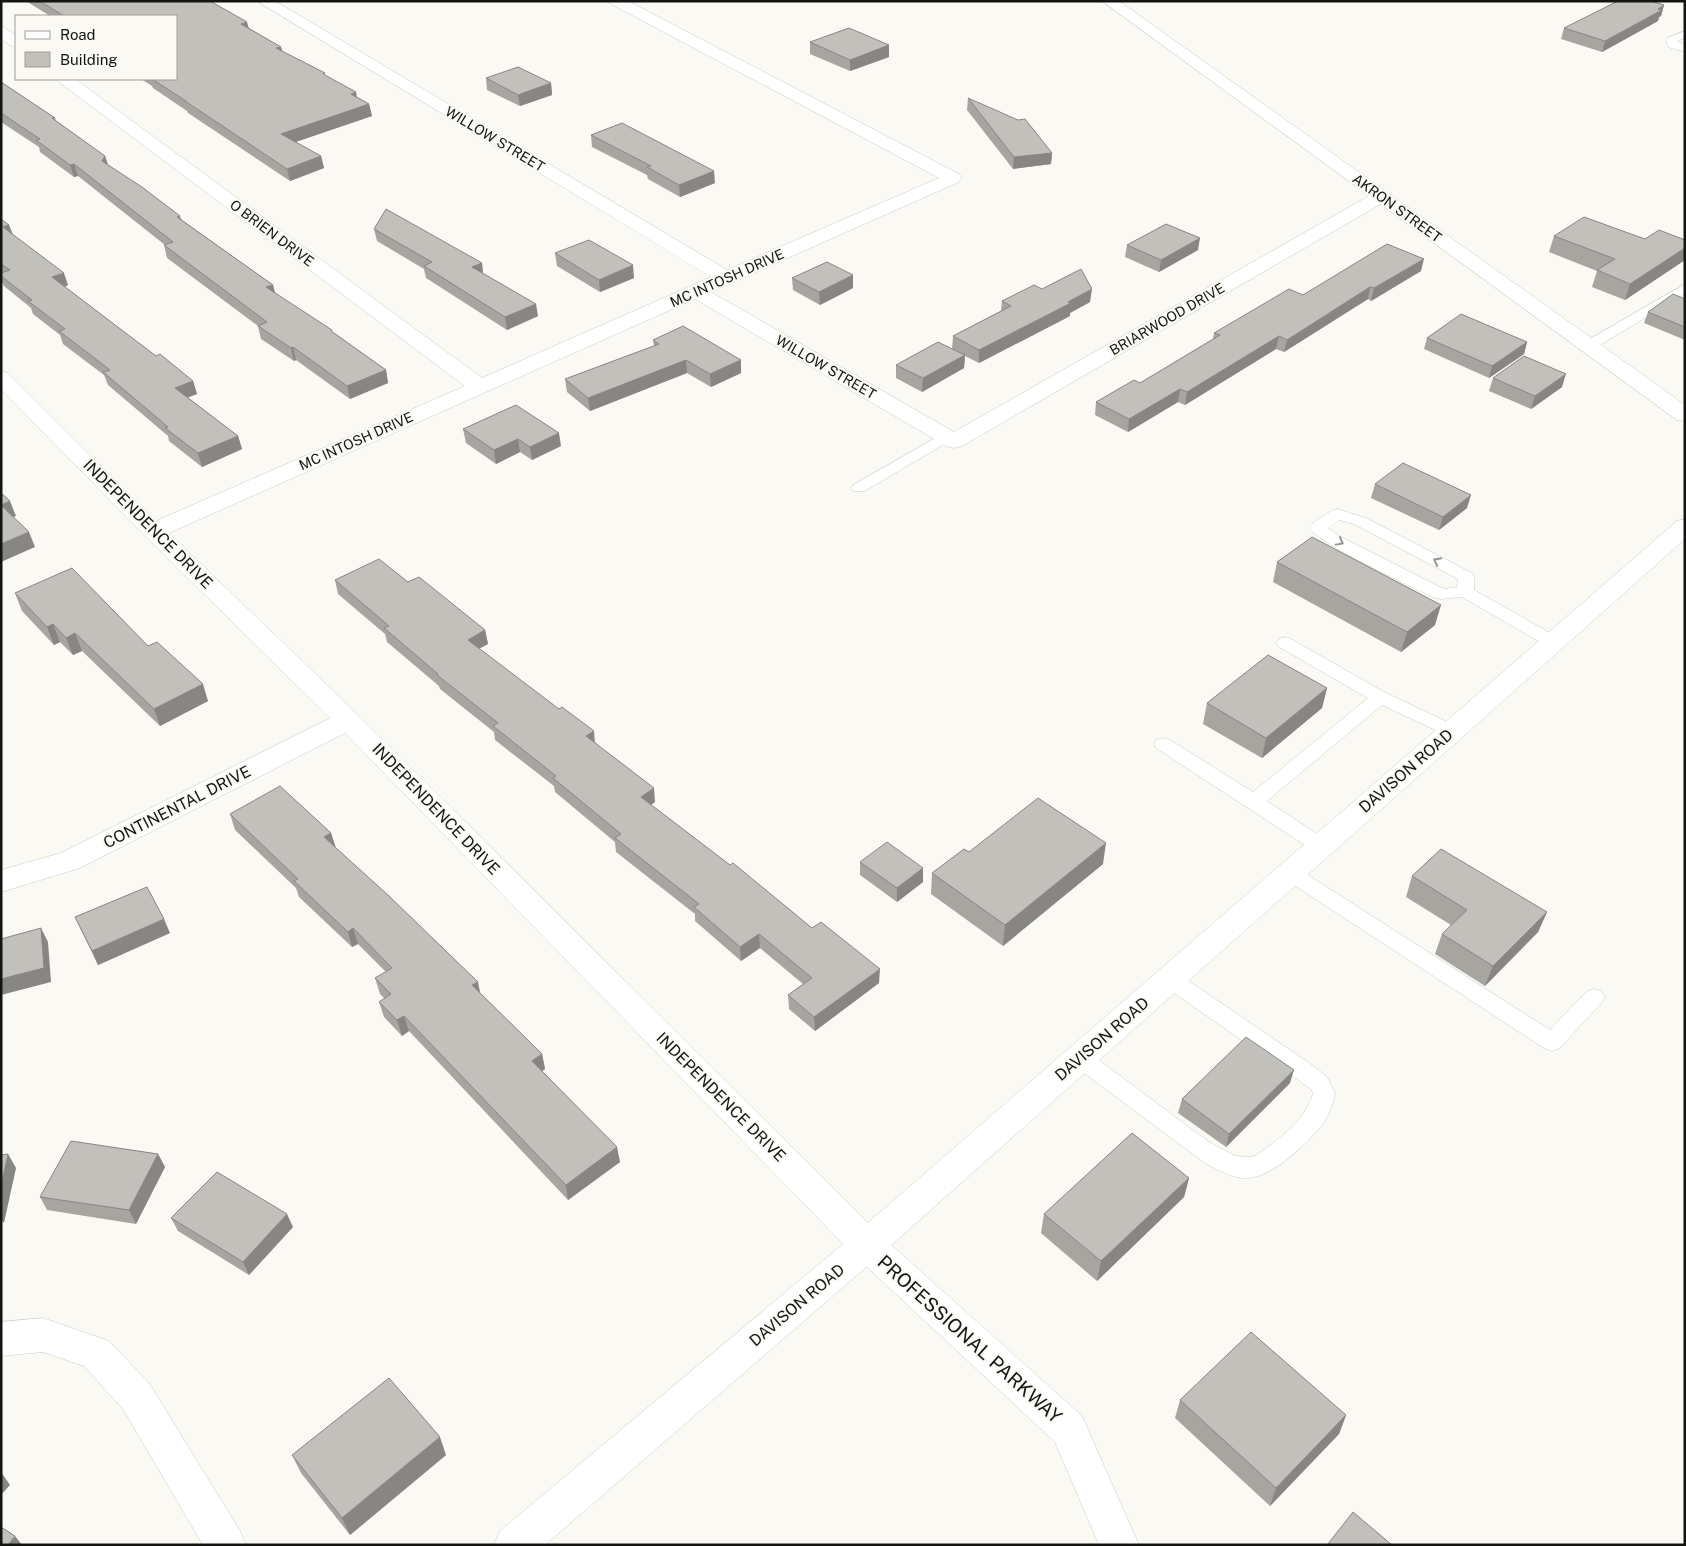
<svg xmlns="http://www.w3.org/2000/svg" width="1686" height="1546" viewBox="0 0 1686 1546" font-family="'Public Sans',sans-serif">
  <rect width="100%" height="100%" fill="#fbf9f3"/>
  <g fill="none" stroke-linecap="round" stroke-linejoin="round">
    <g stroke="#cdcbc5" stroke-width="1">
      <g id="service">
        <path d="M1685 31V38L1677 41 1685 45V52L1668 47 1666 40 1667 38Z"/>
        <path d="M1685 284V294L1593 349H1583L1581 346 1583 343Z"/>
        <path d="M946 432 951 434 954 437 951 440 865 491H853L851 488 853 485Z"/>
        <path d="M1337 509 1366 518 1472 573 1474 577V590L1559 638 1562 642 1559 646 1553 648 1547 646 1462 597 1441 599 1435 598C1411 586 1321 545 1309 528 1315 520 1328 512 1337 509ZM1339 520 1354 524 1458 579 1457 587 1444 589 1341 537 1328 528Z"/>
        <path d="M1285 637 1291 639 1386 693 1458 727 1461 731 1458 735 1452 737 1446 735 1382 705 1267 801 1328 841 1331 846 1328 851 1321 853 1314 851 1156 748 1154 744 1156 740 1163 738 1170 740 1253 792 1368 698 1279 647 1276 643 1279 639Z"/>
        <path d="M1290 866 1297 868 1550 1030 1587 991 1594 989 1601 991 1605 997 1601 1003 1560 1048 1552 1051 1544 1048 1283 878 1280 873 1283 868Z"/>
        <path d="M1170 971 1177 973 1312 1065 1327 1077 1335 1093C1333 1104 1329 1116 1322 1125 1307 1143 1273 1177 1248 1178 1233 1179 1218 1170 1205 1163L1072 1064 1069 1058 1072 1052 1080 1049 1088 1052 1209 1142 1235 1156 1253 1157C1276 1142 1306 1121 1313 1093L1311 1089 1163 985 1159 979 1163 973Z"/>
      </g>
    </g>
    <g stroke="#cdcbc5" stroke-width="1">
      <g id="minor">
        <path d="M257 1H275L727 270 939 178 611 4 609 1H628L959 174 962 178 959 182 711 292 954 432 1374 193 1380 192 1386 193 1389 197 1386 201 962 446 954 448 946 446 695 299 169 533 357 714 879 1234 1082 1416 1139 1545H1099L1055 1442 855 1256 345 733 80 868 1 892V870L61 853 330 718 145 536 1 389V371L8 373 156 521 465 386 59 82 57 79H75L482 378 711 277Z"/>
        <path d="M1 26 16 35V47L10 45 1 39Z"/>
        <path d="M43 1318 109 1341 149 1383 240 1531 246 1545H203L123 1409 84 1366 43 1352 1 1356V1322Z"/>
      </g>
    </g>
    <g stroke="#cdcbc5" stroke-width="1">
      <path id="tertiary" d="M1685 519V539L879 1256 545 1545H494L500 1531 855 1234 1677 521Z"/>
    </g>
    <g stroke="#cdcbc5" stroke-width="1">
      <path id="secondary" d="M1102 1H1119L1685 405V421L1677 420Z"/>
    </g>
    <use href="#service" fill="#fff" fill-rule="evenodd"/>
    <use href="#minor" fill="#fff" fill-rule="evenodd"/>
    <use href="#tertiary" fill="#fff" fill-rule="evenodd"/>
    <use href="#secondary" fill="#fff" fill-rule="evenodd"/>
  </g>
  <g fill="#a7a5a0">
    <path d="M26 1H210L249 28 281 47 282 51 325 76 357 97 369 104 372 116 295 142 321 156 324 168 290 181 188 113 187 111 153 88 152 86 141 79H176V16H50Z"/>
    <path d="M1664 5 1661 16 1659 17 1658 21 1602 52 1561 39 1564 28Z"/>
    <path d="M810 42 889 45V57L850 71 810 54Z"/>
    <path d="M486 78 551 83 552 95 520 106 487 90Z"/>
    <path d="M1 82 55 118 56 121 105 156 108 165 180 216 182 220 273 285 275 293 333 332 386 370 388 383 350 399 296 360 294 361 261 339 258 326 167 258 164 245H165L78 176 74 177 40 152 39 147 1 122Z"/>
    <path d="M968 98 1052 153 1051 164 1013 169 967 110Z"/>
    <path d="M591 135 715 183 680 197 648 179 647 175 592 147Z"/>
    <path d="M1 219 9 225 12 234 68 285 65 287 156 356 193 381 197 394 187 397 238 436 242 449 202 467 169 441 168 436 108 385 104 375 63 344 60 335 33 314 31 308 4 286 1 280Z"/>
    <path d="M374 229 482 263 483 273 538 316 507 330 426 278 424 269 377 241Z"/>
    <path d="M1554 236 1685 240V260L1625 300 1592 287 1597 271 1549 252Z"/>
    <path d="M1127 245 1198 250 1159 272 1125 257Z"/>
    <path d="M555 253 634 278 600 292 557 266Z"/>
    <path d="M1421 271 1371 301 1368 299 1284 352 1276 349 1185 405 1178 402 1128 432 1095 415 1096 402 1140 383 1213 339 1214 333 1303 295Z"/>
    <path d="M792 278 853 288 820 305 793 290Z"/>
    <path d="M1042 289 1090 302 1070 313V316L979 363 965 356 964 368 922 392 896 378V365L952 349 953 336 1001 311 1002 301Z"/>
    <path d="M1685 299V340L1644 323 1648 312Z"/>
    <path d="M1427 338 1527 342 1524 354 1489 378 1424 349Z"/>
    <path d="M653 340 741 360V373L711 387 687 373 590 411 567 392 565 379 654 346Z"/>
    <path d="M1493 378 1562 387 1531 409 1489 391Z"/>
    <path d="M463 429 561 446 532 460 520 452 496 464 466 443Z"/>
    <path d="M1375 484 1467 508 1439 530 1371 498Z"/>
    <path d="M1277 562 1435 625 1401 652 1273 582Z"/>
    <path d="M335 580 408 582 485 630 488 644 479 649 595 742 655 802 651 805 879 983 815 1031 789 1009 788 995 803 984 760 948 741 961 695 921V914L616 852 615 842 555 792 554 786 495 740 494 732 440 689 439 686 387 642 385 634 338 594Z"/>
    <path d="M15 593 148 646 208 701 160 726 82 651 73 655 60 642 54 645 22 611Z"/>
    <path d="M1327 688 1322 708 1262 758 1203 724 1207 703Z"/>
    <path d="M230 814 331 833 335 847 480 993 542 1054 545 1069 542 1071 620 1162 568 1200 409 1031 402 1036 384 1017 379 1002 385 999 380 994 375 978 386 972 358 944 352 947 299 897 296 888 235 830Z"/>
    <path d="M969 852 1103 864 1003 946 931 894 932 873Z"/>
    <path d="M860 862 923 882 897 902 860 875Z"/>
    <path d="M1412 876 1547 912 1538 932 1485 986 1435 954 1442 934 1451 925 1406 897Z"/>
    <path d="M75 917 170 933 98 965Z"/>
    <path d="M1290 1083 1226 1147 1178 1113 1182 1099Z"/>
    <path d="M158 1154 165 1167 136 1224 47 1210 40 1197Z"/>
    <path d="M1189 1178 1184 1197 1097 1281 1041 1233 1044 1214Z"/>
    <path d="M171 1218 293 1227 249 1275 178 1231Z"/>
    <path d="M1180 1400 1346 1415 1339 1434 1270 1506 1175 1418Z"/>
    <path d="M292 1455H446L350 1535 301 1473Z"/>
  </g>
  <g fill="#888682">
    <path d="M1664 5 1661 16 1659 17 1658 21 1602 52 1605 41Z"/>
    <path d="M247 22 250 33 241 24Z"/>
    <path d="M889 45V57L850 71V60Z"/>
    <path d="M281 47 284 58 276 48Z"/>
    <path d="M551 83 552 95 520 106 518 95Z"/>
    <path d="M356 92 358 104 351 94Z"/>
    <path d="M369 104 372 116 284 146 281 134Z"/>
    <path d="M1052 153 1051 164 1013 169 1014 157Z"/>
    <path d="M105 156 109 168 102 161Z"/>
    <path d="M321 156 324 168 290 181 287 169Z"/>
    <path d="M74 164 78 176 74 177 70 165Z"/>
    <path d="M714 171 715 183 680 197 679 185Z"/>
    <path d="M9 225 14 237 3 227Z"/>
    <path d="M1200 238 1198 250 1159 272 1161 260Z"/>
    <path d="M1685 248V260L1625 300 1630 284Z"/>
    <path d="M1424 259 1421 271 1371 301 1374 288Z"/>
    <path d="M482 263 483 275 472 267Z"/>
    <path d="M633 265 634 278 600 292 599 280Z"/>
    <path d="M64 273 68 285 56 290 52 277Z"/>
    <path d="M853 275V288L820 305 819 292Z"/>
    <path d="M273 285 276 297 266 287Z"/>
    <path d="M1370 287 1368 299 1284 352 1287 340Z"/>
    <path d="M1092 289 1090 302 1070 313V316L979 363V350Z"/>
    <path d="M536 304 538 316 507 330 505 317Z"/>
    <path d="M1279 336 1276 349 1185 405 1187 392Z"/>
    <path d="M1527 342 1524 354 1489 378 1492 366Z"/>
    <path d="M293 347 296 360 294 361 291 348Z"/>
    <path d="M965 355 964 368 922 392 923 378Z"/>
    <path d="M686 360 687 373 590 411 588 398Z"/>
    <path d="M741 360V373L711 387 710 374Z"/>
    <path d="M386 370 388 383 350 399 347 386Z"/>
    <path d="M1566 374 1562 387 1531 409 1535 396Z"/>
    <path d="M193 381 197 394 179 401 175 388Z"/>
    <path d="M1180 389 1178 402 1128 432 1129 419Z"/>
    <path d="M559 433 561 446 532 460 530 447Z"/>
    <path d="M238 436 242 449 202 467 198 453Z"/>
    <path d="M518 439 520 452 496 464 494 450Z"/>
    <path d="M1471 495 1467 508 1439 530 1443 517Z"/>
    <path d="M10 501 16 516 7 520 1 505Z"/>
    <path d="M29 532 35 547 1 562V544Z"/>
    <path d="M1441 605 1435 625 1401 652 1407 632Z"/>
    <path d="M53 624 60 642 54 645 47 627Z"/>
    <path d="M485 630 488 644 470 653 468 640Z"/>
    <path d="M75 633 82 651 73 655 66 638Z"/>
    <path d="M203 684 208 701 160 726 154 709Z"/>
    <path d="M1327 688 1322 708 1262 758 1266 738Z"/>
    <path d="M594 731 595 745 586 736Z"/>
    <path d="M654 788 655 802 642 810 641 797Z"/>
    <path d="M331 833 336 848 324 837Z"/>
    <path d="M1106 843 1103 864 1003 946 1005 925Z"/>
    <path d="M923 868V882L897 902V888Z"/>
    <path d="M1547 912 1538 932 1485 986 1493 966Z"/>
    <path d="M164 919 170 933 98 965 92 951Z"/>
    <path d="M41 928 48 942 51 982 1 995V979Z"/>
    <path d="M353 928 358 944 352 947 348 932Z"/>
    <path d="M759 934 760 948 741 961 740 947Z"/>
    <path d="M880 969 879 983 815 1031 814 1017Z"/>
    <path d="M478 982 481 997 472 985Z"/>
    <path d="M404 1016 409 1031 402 1036 397 1020Z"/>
    <path d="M542 1054 545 1069 535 1076 532 1061Z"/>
    <path d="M1294 1070 1290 1083 1226 1147 1229 1134Z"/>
    <path d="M617 1147 620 1162 568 1200 566 1185Z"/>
    <path d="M8 1154 16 1168 4 1223 1 1219V1186Z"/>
    <path d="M158 1154 165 1167 136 1224 129 1210Z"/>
    <path d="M1189 1178 1184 1197 1097 1281 1101 1261Z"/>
    <path d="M287 1214 293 1227 249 1275 243 1262Z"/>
    <path d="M1346 1415 1339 1434 1270 1506 1276 1488Z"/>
    <path d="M440 1437 446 1455 350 1535 342 1518Z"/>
    <path d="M1 1472 10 1485 1 1495Z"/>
    <path d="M15 1536 22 1545H8Z"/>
  </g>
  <g fill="#c2c0ba" stroke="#888682">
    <path d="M40 1H210L247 22 241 24 281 47 276 48 325 73 323 74 356 92 351 94 369 104 281 134 321 156 287 169 185 101H186L152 79H176V16H64Z"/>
    <path d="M1618 1H1651L1664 5 1658 9 1662 10 1605 41 1564 28Z"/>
    <path d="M849 28 889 45 850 60 810 42Z"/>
    <path d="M518 67 551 83 518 95 486 78Z"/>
    <path d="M1 82 55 118H52L105 156 102 161 142 187 180 216 177 217 273 285 266 287 332 330 331 331 386 370 347 386 293 347 291 348 258 326 267 322 164 245 173 242 74 164 70 165 36 140 40 139 1 113Z"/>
    <path d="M968 98 1018 120 1025 119 1052 153 1014 157Z"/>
    <path d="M622 123 714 171 679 185 647 167 651 166 591 135Z"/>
    <path d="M386 209 482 263 472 267 536 304 505 317 424 266 432 262 374 229Z"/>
    <path d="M1584 217 1645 239 1659 230 1685 240V248L1630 284 1597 270 1615 259 1554 236Z"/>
    <path d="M1 219 9 225 3 227 64 273 52 277 156 356 160 354 193 381 175 388 238 436 198 453 165 428 168 427 103 372 110 370 59 331 65 329 28 301 32 300 1 276V273L10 270 1 264Z"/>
    <path d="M1166 224 1200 238 1161 260 1127 245Z"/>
    <path d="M589 240 633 265 599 280 555 253Z"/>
    <path d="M1387 244 1424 259 1374 288 1370 287 1287 340 1279 336 1187 392 1180 389 1129 419 1096 402 1134 380 1140 383 1220 335 1214 333 1289 289 1303 295Z"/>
    <path d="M827 262 853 275 819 292 792 278Z"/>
    <path d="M1081 269 1092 289 1068 302 1071 303 979 350 953 336 1011 306 1002 301 1034 285 1042 289Z"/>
    <path d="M1673 294 1685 299V327L1648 312Z"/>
    <path d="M1461 314 1527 342 1492 366 1427 338Z"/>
    <path d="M683 326 741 360 710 374 686 360 588 398 565 379 659 344 653 340Z"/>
    <path d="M938 342 965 355 923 378 896 365Z"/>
    <path d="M1524 356 1566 374 1535 396 1493 378Z"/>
    <path d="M516 405 559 433 530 447 518 439 494 450 463 429Z"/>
    <path d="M1403 463 1471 495 1443 517 1375 484Z"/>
    <path d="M1 493 10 501 1 505 29 532 1 544Z"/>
    <path d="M1312 537 1441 605 1407 632 1277 562Z"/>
    <path d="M379 559 408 582 419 577 485 630 468 640 559 709 562 707 594 731 586 736 654 788 641 797 730 865 733 863 812 928 821 922 880 969 814 1017 788 995 812 978 759 934 740 947 694 907 699 904 615 838 621 834 553 778 556 776 493 726 498 723 437 675 438 674 384 628 389 626 335 580Z"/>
    <path d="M72 568 148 646 157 642 203 684 154 709 75 633 66 638 53 624 47 627 15 593Z"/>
    <path d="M1268 655 1327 688 1266 738 1207 703Z"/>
    <path d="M280 786 331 833 324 837 389 896 478 982 472 985 542 1054 532 1061 617 1147 566 1185 404 1016 397 1020 379 1002 391 994 375 978 392 968 353 928 348 932 294 881 298 879 230 814Z"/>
    <path d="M1038 798 1106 843 1005 925 932 873 964 849 969 852Z"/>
    <path d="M887 842 923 868 897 888 860 862Z"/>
    <path d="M1441 849 1547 912 1493 966 1442 934 1467 910 1412 876Z"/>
    <path d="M147 887 164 919 92 951 75 917Z"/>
    <path d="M41 928 44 968 1 979V939Z"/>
    <path d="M1246 1037 1294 1070 1229 1134 1182 1099Z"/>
    <path d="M1132 1133 1189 1178 1101 1261 1044 1214Z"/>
    <path d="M71 1141 158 1154 129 1210 40 1197Z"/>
    <path d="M8 1154 1 1186V1155Z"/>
    <path d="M217 1172 287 1214 243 1262 171 1218Z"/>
    <path d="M1251 1332 1346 1415 1276 1488 1180 1400Z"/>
    <path d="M389 1378 440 1437 342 1518 292 1455Z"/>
    <path d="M1353 1512 1392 1545H1327Z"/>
    <path d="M1 1527 15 1536 8 1545H1Z"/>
  </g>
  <defs><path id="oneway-chevron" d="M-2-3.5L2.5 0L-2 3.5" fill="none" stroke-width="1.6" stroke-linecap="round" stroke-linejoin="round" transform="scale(1.25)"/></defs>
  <g stroke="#959594">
    <use href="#oneway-chevron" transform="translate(1340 542) rotate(29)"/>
    <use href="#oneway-chevron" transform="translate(1437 561) rotate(-152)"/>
  </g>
  <g text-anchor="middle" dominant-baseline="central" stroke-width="4" stroke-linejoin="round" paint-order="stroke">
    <g font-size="14" fill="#141412" stroke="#fbf9f3">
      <text transform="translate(495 139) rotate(31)">WILLOW STREET</text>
      <text transform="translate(1397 208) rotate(36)">AKRON STREET</text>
      <text transform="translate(272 233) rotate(37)">O BRIEN DRIVE</text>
      <text transform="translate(727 278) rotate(-24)">MC INTOSH DRIVE</text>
      <text transform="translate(1167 319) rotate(-30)">BRIARWOOD DRIVE</text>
      <text transform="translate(826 367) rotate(30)">WILLOW STREET</text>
      <text transform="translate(356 441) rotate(-24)">MC INTOSH DRIVE</text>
    </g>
    <g font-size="16" fill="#141412" stroke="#fbf9f3">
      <text transform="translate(148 524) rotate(45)">INDEPENDENCE DRIVE</text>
      <text transform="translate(1406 771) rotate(-41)">DAVISON ROAD</text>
      <text transform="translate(177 807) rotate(-27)">CONTINENTAL DRIVE</text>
      <text transform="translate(436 809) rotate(46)">INDEPENDENCE DRIVE</text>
      <text transform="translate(1102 1039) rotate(-41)">DAVISON ROAD</text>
      <text transform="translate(721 1097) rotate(45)">INDEPENDENCE DRIVE</text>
      <text transform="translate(797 1305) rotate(-40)">DAVISON ROAD</text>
    </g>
    <g font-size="19" fill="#141412" stroke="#fbf9f3">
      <text transform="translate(970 1339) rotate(42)">PROFESSIONAL PARKWAY</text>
    </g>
  </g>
  <rect width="1686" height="1546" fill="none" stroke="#141412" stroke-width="5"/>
  <rect x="15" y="15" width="162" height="65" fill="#fbf9f3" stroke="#9f9d99"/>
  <rect x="25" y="31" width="25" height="8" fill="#ffffff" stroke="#9f9d99"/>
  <text x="60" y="40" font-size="15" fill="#141412">Road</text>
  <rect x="25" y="52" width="25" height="15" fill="#c2c0ba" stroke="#9f9d99"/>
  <text x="60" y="65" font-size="15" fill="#141412">Building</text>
</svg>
